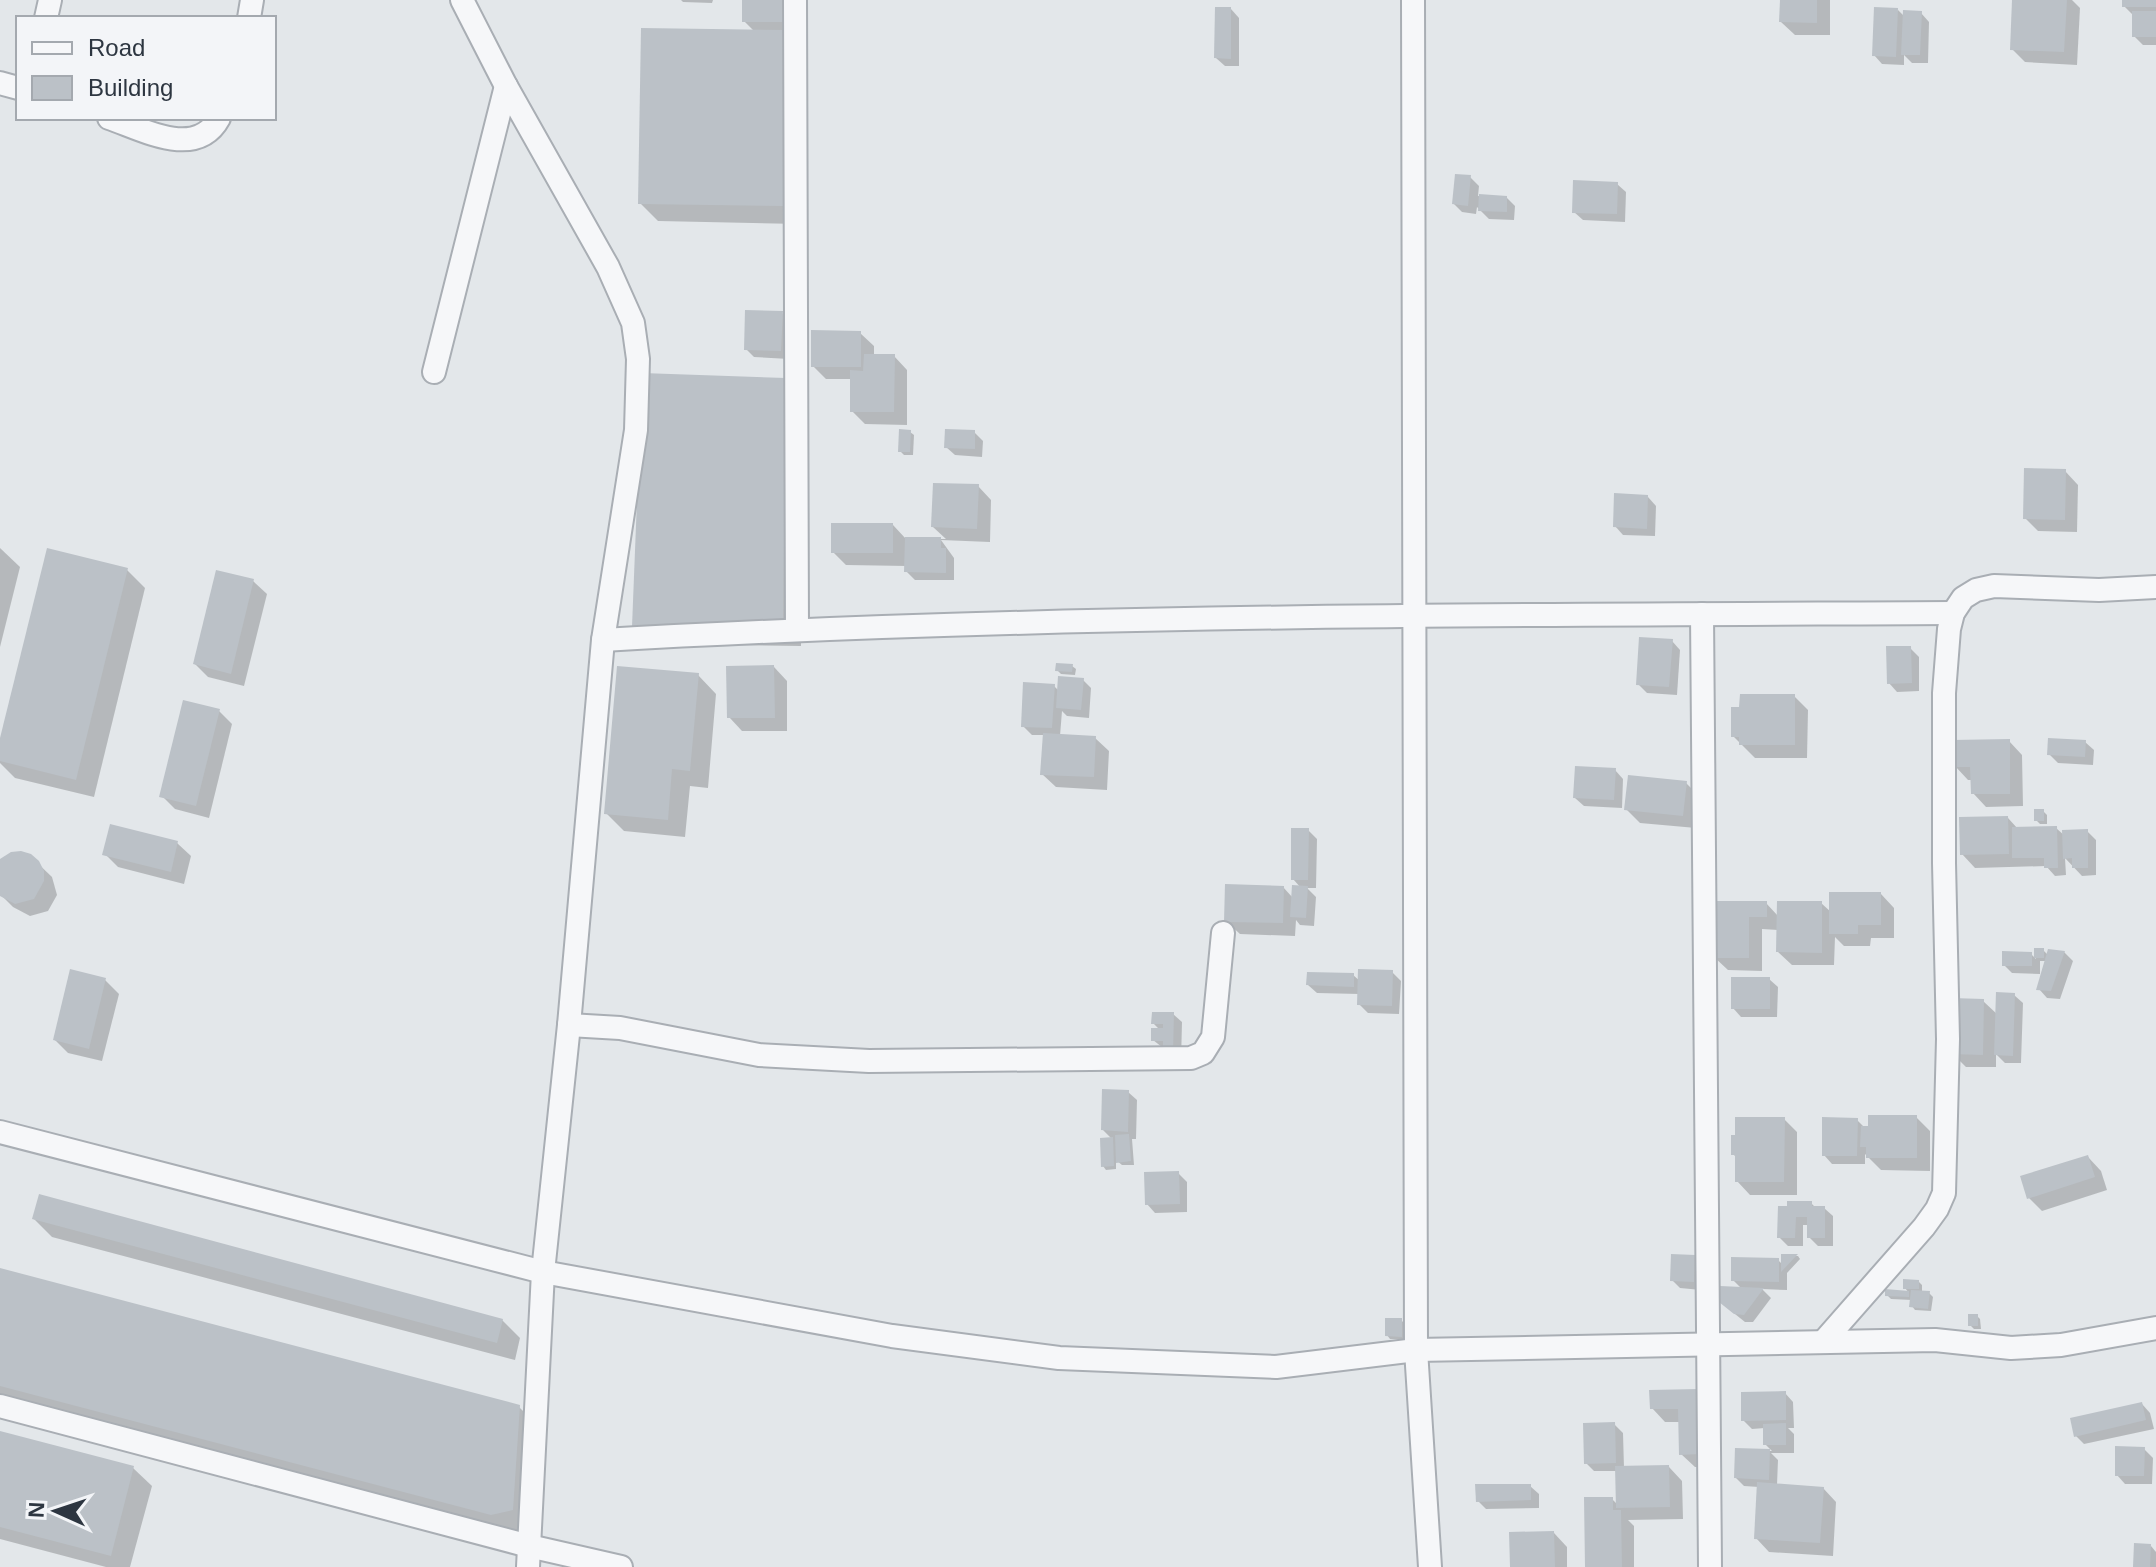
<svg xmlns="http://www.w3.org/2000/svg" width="2156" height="1567" viewBox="0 0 2156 1567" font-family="Arial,sans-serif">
  <rect width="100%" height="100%" fill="#e3e7ea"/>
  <g fill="#0003">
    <path d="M681 0H713L712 3 683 2Z"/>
    <path d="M744 0H803L800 224 658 221 640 203 755 32 744 21Z"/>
    <path d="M1782 0H1830V35H1795L1781 22Z"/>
    <path d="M2014 0H2072L2080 8 2077 65 2025 62 2012 49Z"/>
    <path d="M2124 0H2156V45H2143L2134 36V16L2124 6Z"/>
    <path d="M1231 9 1239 18V66H1225L1216 58Z"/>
    <path d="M1898 10 1905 17 1921 13 1929 22 1928 63H1912L1904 55V65L1882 64 1874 55Z"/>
    <path d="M1470 177 1479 186 1478 196 1507 198 1515 206 1514 220 1489 219 1477 207 1476 214 1462 212 1454 204Z"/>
    <path d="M1617 184 1626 192 1625 222 1583 220 1574 212Z"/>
    <path d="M782 313 790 322 789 359 754 357 746 349Z"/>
    <path d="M860 333 874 346V356H894L907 370V425L865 424 852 411V379H826L813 366Z"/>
    <path d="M803 398 801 646 652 644 634 626Z"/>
    <path d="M910 432 914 435 913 455H904L900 451Z"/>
    <path d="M974 432 983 441 982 457 955 455 946 447Z"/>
    <path d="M2065 471 2078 485 2077 532 2038 531 2025 518Z"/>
    <path d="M978 486 991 500 990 542 941 540 954 558V580H915L906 571 907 566 846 565 833 552 893 525 906 539H946L933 527Z"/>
    <path d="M1648 497 1656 506 1655 536 1623 535 1615 526Z"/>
    <path d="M0 548 20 567 0 647Z"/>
    <path d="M127 570 145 588 94 797 15 778 0 763V746Z"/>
    <path d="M253 581 267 594 244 686 208 677 195 664Z"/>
    <path d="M1672 641 1680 650 1677 695 1647 693 1638 684Z"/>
    <path d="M1910 648 1919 657V691L1897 692 1889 683Z"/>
    <path d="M1072 666 1076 669 1075 675 1061 674 1057 670Z"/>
    <path d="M774 667 787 681V731H742L729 717Z"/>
    <path d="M698 675 716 694 708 788 690 786 685 837 624 831 606 813Z"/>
    <path d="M1083 680 1091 688 1089 718 1067 716 1062 711 1060 736 1095 738 1109 751 1107 790 1056 787 1042 774 1045 735H1032L1023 726 1054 686 1059 691Z"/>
    <path d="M1794 696 1808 710 1807 758H1755L1733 736Z"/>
    <path d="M219 711 232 724 209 818 175 809 162 796Z"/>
    <path d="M2009 741 2022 755 2023 806 1986 807 1973 793 1972 780H1968L1955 766Z"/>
    <path d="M2085 742 2094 750 2093 765 2058 763 2049 754Z"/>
    <path d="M1615 770 1623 779 1622 808 1584 806 1575 798Z"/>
    <path d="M1686 783 1699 796 1696 828 1640 823 1626 809Z"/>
    <path d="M2043 811 2047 815V824H2040L2036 820Z"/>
    <path d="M2008 818 2018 829 2056 828 2065 836 2087 831 2096 840V875L2082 876 2065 858 2066 875 2055 876 2046 866 1975 868 1962 854Z"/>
    <path d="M1308 830 1317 839 1316 888H1307L1316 897 1314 926 1300 925 1296 920 1295 936 1240 934 1226 921 1283 887 1293 898 1301 888 1293 879Z"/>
    <path d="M177 843 191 856 184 884 118 867 105 854Z"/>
    <path d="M30 856 52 877 57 895 48 911 30 916 13 907 0 894V862Z"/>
    <path d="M1881 894 1894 908V938H1871L1870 946H1844L1835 937 1834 965H1792L1778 952V930L1762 929V971L1728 970 1714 957 1715 903H1766L1778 916 1821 903 1831 912Z"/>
    <path d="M2036 950H2043L2048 955 2064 952 2073 961 2060 999 2047 998 2039 989 2047 961H2040V974L2012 973 2004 965 2031 954 2036 959Z"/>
    <path d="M1392 972 1401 981 1399 1014 1368 1013 1359 1004V994L1317 993 1308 985 1353 975 1360 981Z"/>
    <path d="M1769 979 1778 987 1777 1017H1741L1733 1008Z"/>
    <path d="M105 980 119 994 102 1061 68 1053 55 1040Z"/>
    <path d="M2014 995 2023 1003 2021 1063H2005L1996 1054V1067H1966L1952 1053 1983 1001 1998 1015Z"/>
    <path d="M1173 1014 1182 1022 1181 1062 1153 1040 1160 1030 1153 1023Z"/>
    <path d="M1128 1092 1137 1100 1136 1139H1132L1134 1165H1122L1116 1160V1169L1106 1170 1103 1166 1112 1139 1103 1130Z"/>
    <path d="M1916 1117 1930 1131V1171L1881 1170 1865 1154V1164H1832L1824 1155 1857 1120 1865 1128Z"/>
    <path d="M1784 1119 1797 1132V1195H1750L1737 1181V1158L1733 1154Z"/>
    <path d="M2088 1157 2101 1171 2107 1190 2042 1211 2029 1198Z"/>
    <path d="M1178 1173 1187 1182V1212L1155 1213 1147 1204Z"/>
    <path d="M1811 1203 1816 1208H1824L1833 1216V1246H1818L1809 1237V1225H1803V1246H1788L1779 1237 1780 1208Z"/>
    <path d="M34 1219 502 1320 520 1338 515 1360 52 1237Z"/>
    <path d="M1783 1256H1798L1800 1259 1787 1273V1290L1762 1289 1771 1298 1753 1322H1745L1730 1310 1742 1289 1733 1280 1778 1260 1783 1265Z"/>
    <path d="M1694 1257 1703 1266 1701 1290 1680 1288 1672 1280Z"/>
    <path d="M0 1270 519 1407 537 1425 531 1527 511 1533 0 1398Z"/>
    <path d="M1919 1282 1922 1285V1293H1929L1933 1297 1931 1311 1915 1310 1912 1306V1300L1891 1299 1887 1295V1291L1909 1293 1905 1288Z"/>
    <path d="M1977 1316 1980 1319 1981 1329H1974L1970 1325Z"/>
    <path d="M1401 1320 1405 1324V1339H1390L1387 1335Z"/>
    <path d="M1698 1391 1713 1467H1695L1681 1454 1680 1422H1665L1652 1408Z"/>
    <path d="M1785 1393 1793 1402 1794 1428H1788L1794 1434V1453H1771L1778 1460 1777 1485 1823 1488 1836 1502 1833 1556 1769 1552 1756 1538 1759 1487 1744 1486 1736 1478 1737 1450 1772 1451 1765 1444V1428L1752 1429 1743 1420Z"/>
    <path d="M2142 1404 2150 1413 2154 1429 2084 1444 2076 1436Z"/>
    <path d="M1614 1424 1623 1433 1624 1468 1669 1467 1682 1481 1683 1519 1628 1520 1634 1526V1567H1587L1612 1499 1618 1505 1617 1471H1594L1586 1463Z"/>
    <path d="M0 1433 133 1468 152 1486 130 1567H106L0 1539Z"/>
    <path d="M2144 1449 2153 1458 2152 1484H2125L2117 1475Z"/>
    <path d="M1530 1486 1539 1494V1508L1486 1509 1478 1501Z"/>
    <path d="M1554 1533 1567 1547V1567H1512Z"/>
    <path d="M2151 1546 2156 1552V1567H2135Z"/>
  </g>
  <g fill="#bbc1c7">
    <rect x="742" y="0" width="43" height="22"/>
    <path d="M1780 0H1817V23L1779 22Z"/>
    <path d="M2012 0H2067L2064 52 2010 50Z"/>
    <rect x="2122" y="0" width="34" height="7"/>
    <path d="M1215 7H1231V59L1214 58Z"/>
    <path d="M1874 7 1898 8 1896 57 1872 56Z"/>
    <path d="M1903 10 1922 11 1920 55H1901Z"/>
    <rect x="2132" y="11" width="24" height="26"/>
    <path d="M641 28 786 30 783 206 638 204Z"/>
    <path d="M1455 174 1471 175 1468 206 1452 204Z"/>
    <path d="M1573 180 1618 182 1617 214 1572 213Z"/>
    <path d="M1479 194 1507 196V212L1478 211Z"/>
    <path d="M745 310 783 311 781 351 744 350Z"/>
    <path d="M811 330 861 331V367H811Z"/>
    <path d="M864 354H895L894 412H850V370L863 371Z"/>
    <path d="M642 373 786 378 783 628 632 627Z"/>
    <path d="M899 429 911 430 910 452H898Z"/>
    <path d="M945 429 975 430V449L944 448Z"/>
    <path d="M2024 468 2066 469 2065 520 2023 519Z"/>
    <path d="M933 483 979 484 977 529 931 527Z"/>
    <path d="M1614 493 1648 495 1647 529 1613 527Z"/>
    <rect x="831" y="523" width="62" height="30"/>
    <path d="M905 537H941V548H946V573L904 572Z"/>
    <path d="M47 548 128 568 76 780 0 761V738Z"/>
    <path d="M216 570 254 579 231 674 193 664Z"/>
    <path d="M1639 637 1673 639 1669 687 1636 685Z"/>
    <path d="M1886 646H1911L1912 683 1887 684Z"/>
    <path d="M1056 663 1073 664 1072 672 1055 671Z"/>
    <path d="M774 665 775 718H727L726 666Z"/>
    <path d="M617 666 699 673 690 771 672 769 668 820 604 814Z"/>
    <path d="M1058 676 1084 678 1081 710 1056 708Z"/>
    <path d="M1023 682 1055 684 1052 728 1021 727Z"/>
    <path d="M1740 694H1795V745H1739V737H1731V707H1739Z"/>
    <path d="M183 700 220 709 196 806 159 797Z"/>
    <path d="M1043 733 1096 736 1094 777 1040 775Z"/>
    <path d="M2048 738 2086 740 2085 757 2047 755Z"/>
    <path d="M2010 739V794H1971L1970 767H1953L1952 740Z"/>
    <path d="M1575 766 1616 768 1614 800 1573 798Z"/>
    <path d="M1628 775 1687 781 1683 816 1624 810Z"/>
    <rect x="2034" y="809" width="10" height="12"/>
    <path d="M2008 816 2009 854 1960 855 1959 817Z"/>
    <path d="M110 824 178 841 171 872 102 855Z"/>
    <path d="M2057 826 2058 868H2044V858H2012V827Z"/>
    <path d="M1291 828H1309L1308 880H1291Z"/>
    <path d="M2088 829V868H2072V858L2063 859 2062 830Z"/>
    <path d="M21 851 31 854 39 861 44 871V881L34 899 15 904 0 896V859L11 852Z"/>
    <path d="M1225 884 1284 886 1283 923 1224 922Z"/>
    <path d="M1292 885 1308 886 1306 918 1290 917Z"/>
    <path d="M1829 892H1881V925H1858V934H1829Z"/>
    <path d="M1713 901H1767V917H1749V958H1712Z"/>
    <path d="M1777 901H1822V953L1776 952Z"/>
    <rect x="2034" y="948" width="10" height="10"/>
    <path d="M2048 949 2065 951 2051 991 2036 990Z"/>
    <path d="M2002 951 2032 952V966H2002Z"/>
    <path d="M70 969 106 978 89 1049 53 1040Z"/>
    <path d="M1358 969 1393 970 1392 1006 1357 1005Z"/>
    <path d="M1307 972 1354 973V987L1306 985Z"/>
    <rect x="1731" y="977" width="39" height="32"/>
    <path d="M1996 992 2015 993 2013 1056 1994 1055Z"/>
    <path d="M1951 998 1984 999 1983 1055 1950 1054Z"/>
    <path d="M1152 1012H1174L1173 1054H1163V1041H1151V1028H1163V1024H1151Z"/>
    <path d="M1102 1089 1129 1090 1128 1132 1101 1130Z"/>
    <path d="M1868 1115H1917V1158H1866V1147H1860L1861 1126H1868Z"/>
    <path d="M1735 1117H1785L1784 1182H1735V1155H1731V1135H1735Z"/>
    <path d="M1822 1117 1858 1118 1857 1156H1822Z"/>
    <path d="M1129 1134 1131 1161 1116 1163 1115 1135Z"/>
    <path d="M1113 1137 1114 1166 1101 1167 1100 1138Z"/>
    <path d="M2088 1155 2095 1177 2027 1199 2020 1176Z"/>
    <path d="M1179 1171 1180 1204 1145 1205 1144 1172Z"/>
    <path d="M39 1194 503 1319 497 1343 32 1219Z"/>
    <path d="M1787 1201H1812V1206H1825V1238H1807V1217H1796L1795 1238H1777L1778 1206H1787Z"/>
    <path d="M1671 1254 1695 1255 1694 1282 1670 1281Z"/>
    <path d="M1781 1254H1798L1781 1272Z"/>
    <path d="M1731 1257 1779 1258V1282L1731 1281Z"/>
    <path d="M0 1268 520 1405 513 1510 491 1515 0 1386Z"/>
    <path d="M1903 1279 1919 1280V1289H1903Z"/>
    <path d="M1720 1286 1764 1288 1744 1315 1734 1314 1719 1302Z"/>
    <path d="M1885 1289 1909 1291V1297L1885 1296Z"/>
    <path d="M1911 1290 1930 1291 1928 1309 1909 1307Z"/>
    <rect x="1968" y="1314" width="10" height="12"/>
    <path d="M1385 1318H1402V1337L1385 1336Z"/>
    <path d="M1699 1389 1700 1454 1679 1455 1678 1409H1650L1649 1390Z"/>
    <path d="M1786 1391V1420L1741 1421V1392Z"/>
    <path d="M2142 1402 2146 1420 2074 1437 2070 1418Z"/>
    <path d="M1615 1422 1616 1463 1584 1464 1583 1423Z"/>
    <path d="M1786 1423V1445H1763V1424Z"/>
    <path d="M0 1431 134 1466 111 1556 0 1527Z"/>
    <path d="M2115 1446 2145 1447 2144 1476H2115Z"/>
    <path d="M1735 1448 1770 1449 1769 1480 1734 1478Z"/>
    <path d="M1669 1465 1670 1507 1616 1508 1615 1466Z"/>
    <path d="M1757 1482 1824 1487 1820 1543 1754 1539Z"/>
    <path d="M1475 1484H1531V1500L1476 1502Z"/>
    <path d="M1584 1497H1613V1510H1621L1622 1567H1585Z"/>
    <path d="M1554 1531 1555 1567H1510L1509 1532Z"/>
    <path d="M2134 1543 2151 1544 2150 1567H2133Z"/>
  </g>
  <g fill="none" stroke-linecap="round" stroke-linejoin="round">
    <g stroke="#a9aeb4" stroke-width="26">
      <g id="street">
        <path d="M462 0 506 86 608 267 633 323 638 359 636 430 603 640 569 1025 543 1272 528 1567"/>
        <path d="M795 0 797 629"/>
        <path d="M1413 0 1416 1350 1430 1567"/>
        <path d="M46 18 50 0"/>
        <path d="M249 18 252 0"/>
        <path d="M0 83 18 88"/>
        <path d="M109 118C142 129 196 160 219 118"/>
        <path d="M434 372 506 86"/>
        <path d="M1702 614 1710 1567"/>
        <path d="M603 640C1052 614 1503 615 1953 613"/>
        <path d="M569 1025 620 1028 759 1055 869 1061 1191 1058 1203 1053 1213 1037 1223 933"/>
        <path d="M0 1132 543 1272 892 1336 1059 1358 1276 1367 1416 1350 1935 1340 2011 1348 2061 1345 2156 1328"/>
        <path d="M1823 1342 1924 1227 1937 1209 1944 1193 1948 1039 1944 863V693L1949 629 1953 613 1963 598 1976 590 1994 586 2099 590 2156 587"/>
        <path d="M0 1406 529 1546 621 1567"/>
      </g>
    </g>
    <use href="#street" stroke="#f6f7f9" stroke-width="22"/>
  </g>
  <rect x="16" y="16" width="260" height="104" fill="#f3f5f8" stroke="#a4a9af" stroke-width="2"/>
  <rect x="32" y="42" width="40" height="12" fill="#f6f7f9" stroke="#a4a9af" stroke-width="2"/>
  <text x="88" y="56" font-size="24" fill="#2d3641">Road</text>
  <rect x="32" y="76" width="40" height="24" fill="#bbc1c7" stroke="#a4a9af" stroke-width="2"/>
  <text x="88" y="96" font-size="24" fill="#2d3641">Building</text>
  <g transform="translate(56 1511) rotate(273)" stroke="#f3f5f8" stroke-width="6" paint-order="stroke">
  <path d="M0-6L14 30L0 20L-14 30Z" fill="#2d3641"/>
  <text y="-12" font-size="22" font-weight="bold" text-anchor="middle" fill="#2d3641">N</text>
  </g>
</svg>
